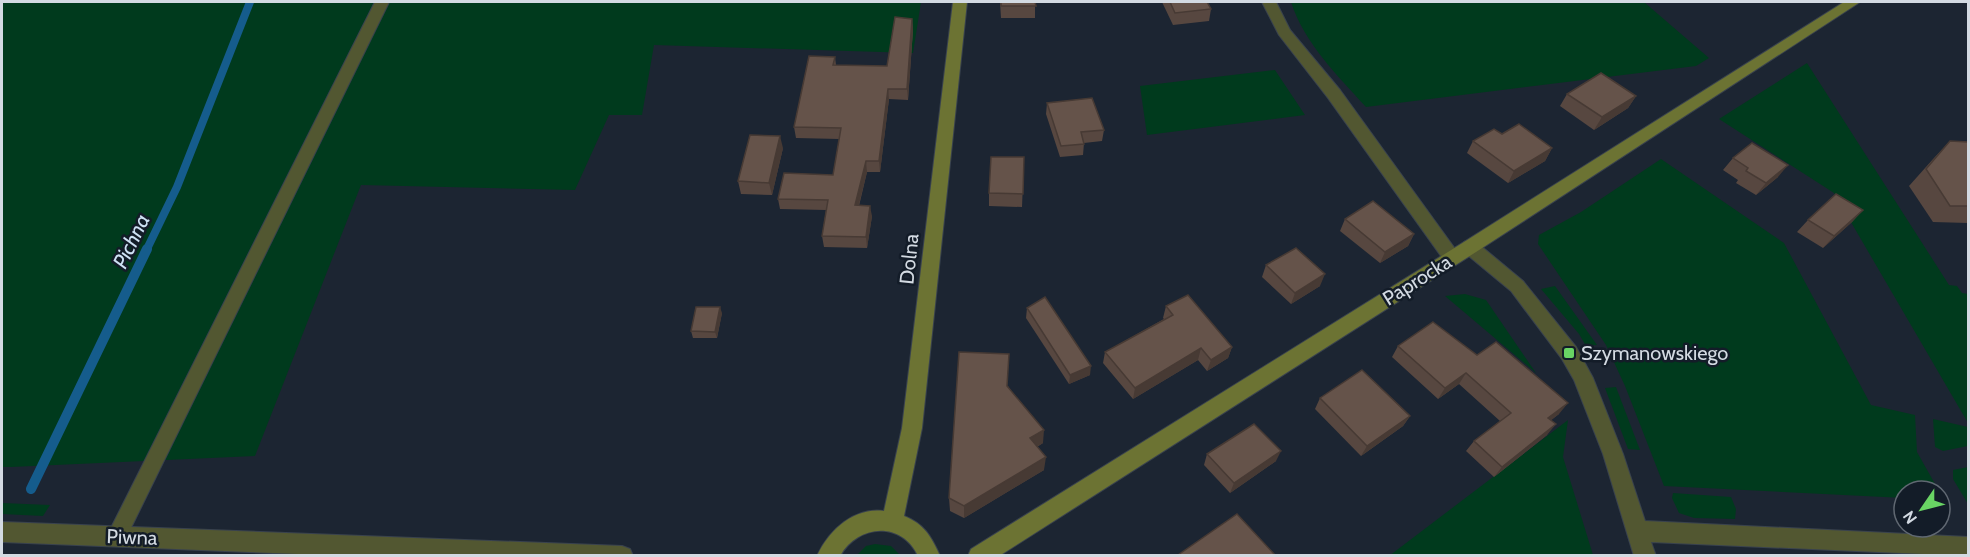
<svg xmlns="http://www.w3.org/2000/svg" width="1970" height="557" viewBox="0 0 1970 557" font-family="Cabin,sans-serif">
  <rect width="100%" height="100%" fill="#1c2532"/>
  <g fill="#003a1d">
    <path d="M2 2H921L913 53 654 45 642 115H609L575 190 361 185 255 456 11 467H2Z"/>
    <path d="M1291 2H1644L1709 58 1696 66 1366 107C1338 76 1304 43 1291 2Z"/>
    <path d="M1807 63 1949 285 1957 286 1962 293 1968 294V423L1834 193 1719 119Z"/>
    <path d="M1275 70 1305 115 1147 135 1140 86Z"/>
    <path d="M1661 159 1784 243 1871 405 1915 415 1917 452 1939 491H1904V498L1664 486 1625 386 1606 345 1538 244 1539 235 1581 212Z"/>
    <path d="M1555 286 1597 345 1586 346 1579 334 1541 289Z"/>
    <path d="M1465 294 1486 300 1536 373 1445 296Z"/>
    <path d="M1616 387 1640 450 1628 449 1605 388Z"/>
    <path d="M1933 419 1968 427V446L1943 451 1935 447Z"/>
    <path d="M1568 420 1563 457 1593 555 1389 556Z"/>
    <path d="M1968 467V504L1953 479V470Z"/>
    <path d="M1673 493 1731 497 1736 509 1735 519 1694 518 1679 513 1672 498Z"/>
    <path d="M2 503 50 505 43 516 2 514Z"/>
    <path d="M875 544 891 546 900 555H857L866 546Z"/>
  </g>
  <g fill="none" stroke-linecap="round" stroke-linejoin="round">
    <path stroke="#155c8c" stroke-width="8" d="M146 251 177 187 250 2"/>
    <path stroke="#155c8c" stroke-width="10" d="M31 489 147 249"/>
    <g stroke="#39424e" stroke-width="2">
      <path id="lane" d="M375 2H389L124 542 117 545 110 542 107 536 110 530Z"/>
    </g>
    <g stroke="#39424e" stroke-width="2">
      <g id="street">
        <path d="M1262 2H1276L1290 30 1340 90 1458 253 1461 258 1458 263 1452 265 1446 263 1328 98 1279 35Z"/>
        <path d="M1470 240 1476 242 1523 281 1576 347 1593 378 1623 454 1645 521 1968 537V556L1651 542 1656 556H1634L1603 454 1574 380 1562 359 1511 291 1464 252 1461 247 1464 242Z"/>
        <path d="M2 522 622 546 630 549 633 556H348L2 542Z"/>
      </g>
    </g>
    <g stroke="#39424e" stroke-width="2">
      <g id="secondary">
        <path d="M953 2H967L922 428 904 516C924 524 931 536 940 556H918C902 521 858 524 840 556H817C829 530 854 507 884 511L902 428Z"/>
        <path d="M1844 2H1860L1476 252 999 556H968L971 549 1464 242Z"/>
      </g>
    </g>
    <use href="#lane" fill="#525731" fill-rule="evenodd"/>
    <use href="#street" fill="#525731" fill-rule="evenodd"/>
    <use href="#secondary" fill="#6c7333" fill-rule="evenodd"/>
  </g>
  <g fill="#574740">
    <path d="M1000 2H1035V18H1001Z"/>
    <path d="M1162 2H1207L1211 9 1209 21 1173 25Z"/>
    <path d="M912 19 913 30 908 100 889 99 880 172H867L859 206 872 216 867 248 824 247 822 236 826 210 780 209 778 199 833 175 839 139 796 138 794 127 835 57 836 65 887 66Z"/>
    <path d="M1567 94 1636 96 1628 108 1594 130 1560 106Z"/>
    <path d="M1047 103 1104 130 1102 141 1084 143 1083 155 1060 157 1046 114Z"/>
    <path d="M1473 141 1552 148 1545 161 1508 183 1467 153Z"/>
    <path d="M1950 141 1968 142V223L1933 222 1909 186 1934 158Z"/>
    <path d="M783 148 772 195 741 194 738 181Z"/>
    <path d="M1024 157 1022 207 989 206V193Z"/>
    <path d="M1733 158 1778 177 1756 195 1736 183 1738 180 1723 170Z"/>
    <path d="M1863 210 1852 222 1823 248 1797 232 1808 220Z"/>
    <path d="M1345 219 1414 234 1408 246 1380 263 1340 231Z"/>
    <path d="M1266 265 1320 286 1291 304 1262 277Z"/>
    <path d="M1166 306 1232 347 1228 358 1207 371 1198 360 1133 399 1103 363 1105 352 1164 319 1163 318Z"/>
    <path d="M1027 308 1090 375 1069 384 1026 318Z"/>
    <path d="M722 313 717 338H693L691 331Z"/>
    <path d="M1398 346 1477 355 1559 414 1551 420 1547 435 1494 477 1466 451 1474 441 1500 421 1459 384 1438 399 1392 357Z"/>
    <path d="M1008 386 1043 443 1037 447 1044 470 964 518 950 511 949 498Z"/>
    <path d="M1320 398 1410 416 1403 426 1361 456 1315 409Z"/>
    <path d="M1207 454 1276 461 1230 493 1204 465Z"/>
  </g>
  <g fill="#473a34">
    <path d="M912 19 913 30 908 100 907 89Z"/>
    <path d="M888 89 889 99 880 172 879 161Z"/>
    <path d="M1636 96 1628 108 1594 130 1602 117Z"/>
    <path d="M780 136 783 148 772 195 769 183Z"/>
    <path d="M1552 148 1545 161 1508 183 1514 171Z"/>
    <path d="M866 161 867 172 856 216 855 205Z"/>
    <path d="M1788 165 1778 177 1756 195 1766 183Z"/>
    <path d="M870 206 872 216 867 248 866 237Z"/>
    <path d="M1863 210 1852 222 1823 248 1834 236Z"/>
    <path d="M1414 234 1408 246 1380 263 1385 252Z"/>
    <path d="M1325 274 1320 286 1291 304 1295 293Z"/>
    <path d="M720 307 722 313 717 338 715 332Z"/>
    <path d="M1232 347 1228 358 1207 371 1211 360Z"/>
    <path d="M1201 348 1198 360 1133 399 1135 388Z"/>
    <path d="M1091 366 1090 375 1069 384 1070 375Z"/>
    <path d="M1466 373 1459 384 1438 399 1445 388Z"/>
    <path d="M1568 403 1559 414 1540 429 1548 418Z"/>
    <path d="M1410 416 1403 426 1361 456 1367 446Z"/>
    <path d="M1556 424 1547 435 1494 477 1502 467Z"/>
    <path d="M1044 430 1043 443 1029 451 1030 438Z"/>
    <path d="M1281 451 1276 461 1230 493 1234 483Z"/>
    <path d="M1046 457 1044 470 964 518V506Z"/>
  </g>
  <g fill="#65534a" stroke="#473a34" stroke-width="1.5">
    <path d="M1001 2H1035L1036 6H1001Z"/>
    <path d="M1170 2H1207L1211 9 1175 13Z"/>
    <path d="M895 17 912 19 907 89H888L879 161H866L855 205 870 206 866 237 822 236 828 200 778 199 784 173 833 175 841 128 794 127 809 56 835 57 833 65 887 66Z"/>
    <path d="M1601 73 1636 96 1602 117 1567 94Z"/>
    <path d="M1092 98 1104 130 1081 132 1084 144 1061 146 1047 103Z"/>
    <path d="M1519 124 1552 148 1514 171 1473 141 1494 129 1502 134Z"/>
    <path d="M750 135 780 136 769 183 738 181Z"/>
    <path d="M1950 141 1968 142V206H1950L1926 169Z"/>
    <path d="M1752 143 1788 165 1766 183 1746 171 1748 168 1733 158Z"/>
    <path d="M991 157H1024L1023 194 989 193Z"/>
    <path d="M1836 194 1863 210 1834 236 1808 220Z"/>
    <path d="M1373 201 1414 234 1385 252 1345 219Z"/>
    <path d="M1296 248 1325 274 1295 293 1266 265Z"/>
    <path d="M1188 295 1232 347 1211 360 1201 348 1135 388 1105 352 1173 315 1166 306Z"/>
    <path d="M1045 297 1091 366 1070 375 1027 308Z"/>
    <path d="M696 307H720L715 332 691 331Z"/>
    <path d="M1433 322 1477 355 1496 342 1568 403 1548 418 1556 424 1502 467 1474 441 1511 413 1466 373 1445 388 1398 346Z"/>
    <path d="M959 352 1009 354 1007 386 1044 430 1030 438 1046 457 964 506 949 498Z"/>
    <path d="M1362 370 1410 416 1367 446 1320 398Z"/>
    <path d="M1254 424 1281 451 1234 483 1207 454Z"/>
    <path d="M1237 514 1275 555H1178Z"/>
  </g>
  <rect fill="#69d464" stroke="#131c28" stroke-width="2" x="1563" y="347" width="12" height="12" rx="3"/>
  <g text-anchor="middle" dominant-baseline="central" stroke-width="5" stroke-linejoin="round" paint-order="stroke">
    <g font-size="20" fill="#d3dae2" stroke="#131c28">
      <text transform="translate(909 259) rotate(-84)">Dolna</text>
      <text transform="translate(1417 280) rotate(-32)">Paprocka</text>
      <text transform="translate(132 537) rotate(2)">Piwna</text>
    </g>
    <g font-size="20" fill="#d3dae2" stroke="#131c28" text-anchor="start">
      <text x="1581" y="353">Szymanowskiego</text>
    </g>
    <g font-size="21" font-style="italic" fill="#cee2f4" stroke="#131c28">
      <text transform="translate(131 241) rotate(-64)">Pichna</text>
    </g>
  </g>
  <rect width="1970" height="557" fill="none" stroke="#d3dae2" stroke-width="6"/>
  <g transform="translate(1922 509) rotate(235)"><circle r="28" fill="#131c28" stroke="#606872" stroke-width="1.5"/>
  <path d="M0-4.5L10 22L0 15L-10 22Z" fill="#69d464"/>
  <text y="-9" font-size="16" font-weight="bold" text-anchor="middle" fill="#d3dae2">N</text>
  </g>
</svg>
